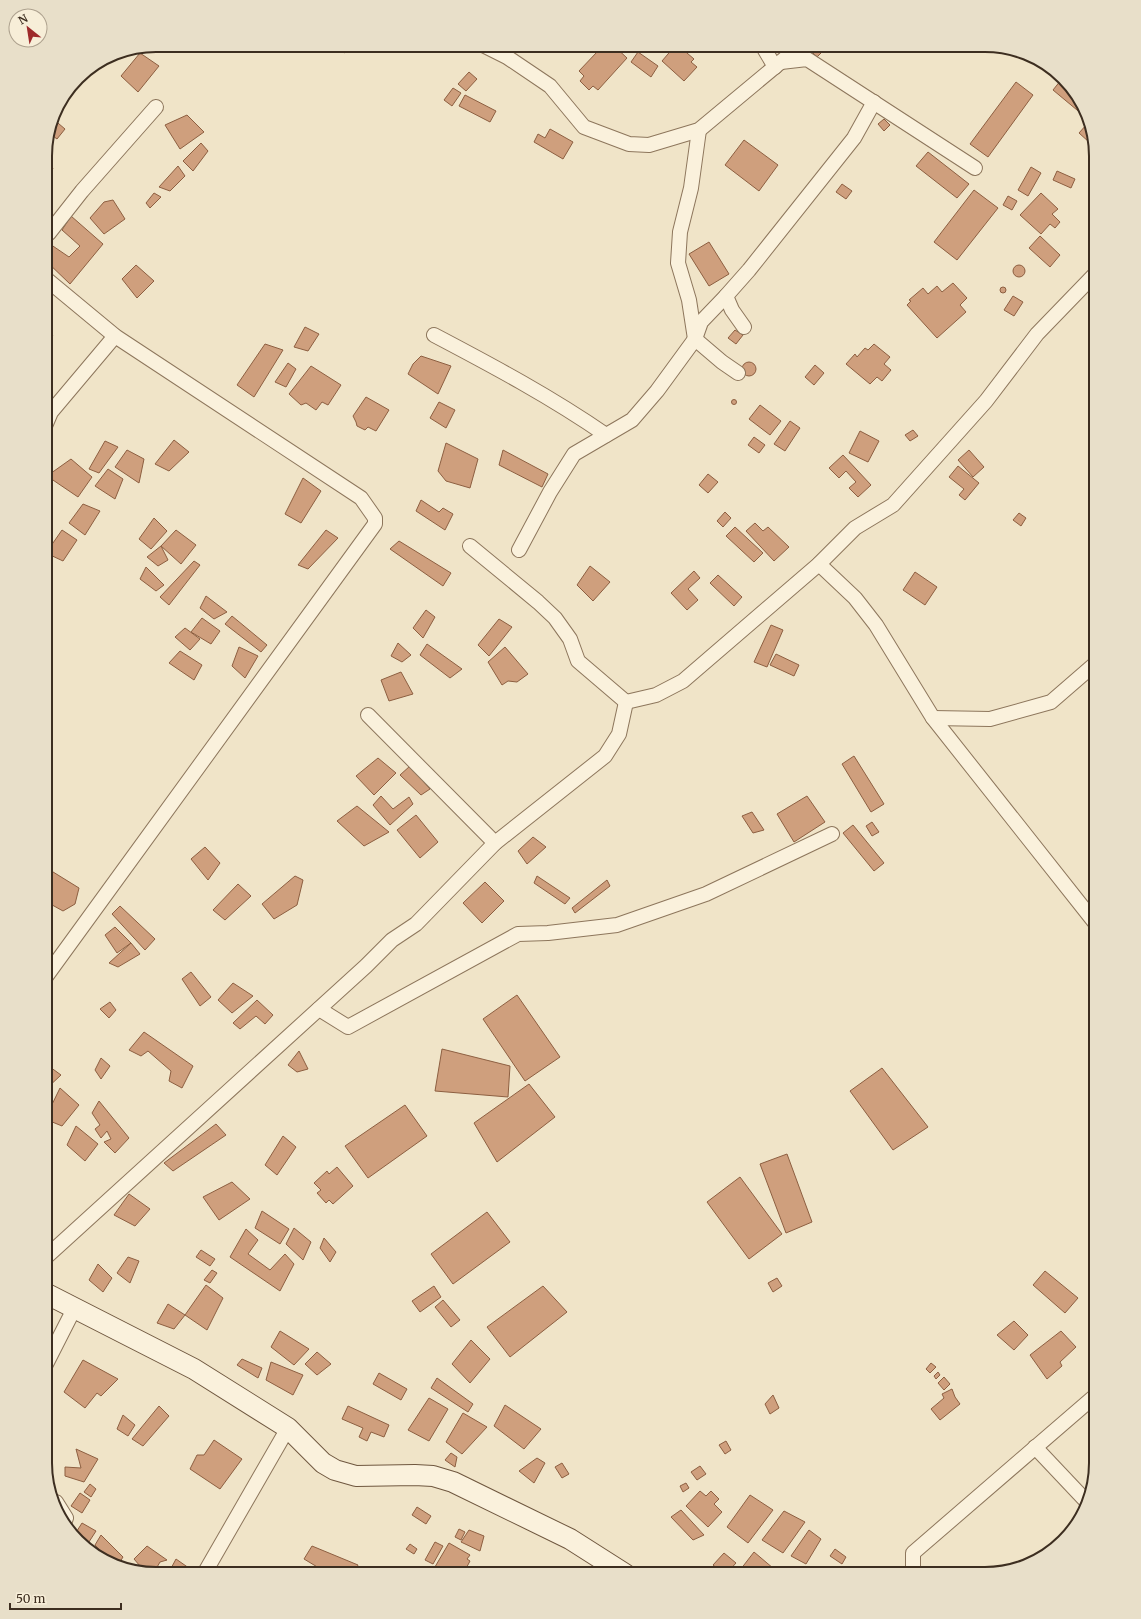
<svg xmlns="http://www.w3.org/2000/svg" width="1141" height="1619" viewBox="0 0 1141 1619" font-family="Merriweather,serif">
  <rect width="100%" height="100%" fill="#f0e4c8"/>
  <g fill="#cf9f7d" stroke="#8d5f41">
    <path d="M334 45H351L345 53Z"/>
    <path d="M592 45H613L627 58 598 90 593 86 589 90 580 81 584 76 579 71 597 52 591 47Z"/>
    <path d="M815 45H821L825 49 817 57 810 50Z"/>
    <path d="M674 47 678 50 680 47 694 59 691 62 697 67 684 81 662 61Z"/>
    <path d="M638 52 658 66 651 77 631 62Z"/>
    <path d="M140 53 159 66 138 92 121 76Z"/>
    <path d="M469 72 477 79 466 91 458 84Z"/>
    <path d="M1061 80 1081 100 1085 113 1083 115 1053 90Z"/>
    <path d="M1016 82 1033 95 988 157 970 144Z"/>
    <path d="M453 88 461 93 452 106 444 100Z"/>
    <path d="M465 95 496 111 490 122 459 106Z"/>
    <path d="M187 115 204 132 180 149 165 125Z"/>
    <path d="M52 118 65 129 57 139 49 133Z"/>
    <path d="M884 119 890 125 884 131 878 124Z"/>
    <path d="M1087 124 1092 139 1089 142 1079 133Z"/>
    <path d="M550 129 573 142 563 159 534 142 538 134 545 138Z"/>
    <path d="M744 140 778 165 759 191 725 165Z"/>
    <path d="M201 143 208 151 193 171 183 161Z"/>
    <path d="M928 152 969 184 957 198 916 166Z"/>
    <path d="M45 161 53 168 49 177 45 174Z"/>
    <path d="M178 166 185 176 170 191 159 187Z"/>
    <path d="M1031 167 1041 173 1028 196 1018 190Z"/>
    <path d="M1057 171 1075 179 1071 188 1053 180Z"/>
    <path d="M842 184 852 191 846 199 836 192Z"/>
    <path d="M974 190 998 208 957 260 934 242Z"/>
    <path d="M154 193 161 197 150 208 146 203Z"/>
    <path d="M1041 193 1058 209 1052 214 1060 222 1055 228 1050 224 1041 234 1020 215Z"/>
    <path d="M1008 196 1017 201 1012 210 1003 205Z"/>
    <path d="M113 200 125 219 104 234 90 218 104 202Z"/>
    <path d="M71 216 103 244 70 284 45 260V243L47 242 69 257 80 246 62 230Z"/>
    <path d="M1040 236 1060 255 1050 267 1029 248Z"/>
    <path d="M709 242 729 274 709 286 689 254Z"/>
    <path d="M136 265 154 281 137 298 122 279Z"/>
    <circle cx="1019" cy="271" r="6"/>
    <path d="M953 283 967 298 960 305 966 312 937 338 907 305 911 301 909 300 923 288 928 294 937 286 942 292Z"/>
    <circle cx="1003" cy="290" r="3"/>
    <path d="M1013 296 1023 302 1014 316 1004 310Z"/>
    <path d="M45 327 53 335 45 345Z"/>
    <path d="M305 327 319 334 308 351 294 347Z"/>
    <path d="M735 330 743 335 736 344 728 338Z"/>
    <path d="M265 344 283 350 254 397 237 385Z"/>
    <path d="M874 344 890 357 884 364 891 370 882 381 877 377 870 384 846 364 855 354 857 357 865 348 868 350Z"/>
    <path d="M421 356 451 366 438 394 408 374 413 364Z"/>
    <circle cx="749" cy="369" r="7"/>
    <path d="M288 363 296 369 286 387 275 382Z"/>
    <path d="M815 365 824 373 814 385 805 377Z"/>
    <path d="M311 366 341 385 328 405 322 402 316 410 306 403 301 405 289 394Z"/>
    <path d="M366 397 389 410 376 431 368 427 365 430 357 426 356 422 353 416Z"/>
    <circle cx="734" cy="402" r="2.5"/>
    <path d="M439 402 455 410 446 428 430 418Z"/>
    <path d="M760 405 781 421 770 435 749 419Z"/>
    <path d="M790 421 800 428 785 451 774 444Z"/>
    <path d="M913 430 918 436 910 441 905 435Z"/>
    <path d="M860 431 879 441 868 462 849 453Z"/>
    <path d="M754 437 765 445 759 453 748 445Z"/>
    <path d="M174 440 189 452 169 471 155 464Z"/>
    <path d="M105 441 118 447 99 473 89 469Z"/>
    <path d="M446 443 478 459 470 488 446 481 438 471Z"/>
    <path d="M127 450 144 459 139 483 115 467Z"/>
    <path d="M503 450 548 474 542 487 499 465Z"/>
    <path d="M969 450 984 467 973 477 958 460Z"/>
    <path d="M843 455 871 485 858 497 849 488 856 482 846 471 839 478 829 468Z"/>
    <path d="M71 459 92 477 78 497 47 476Z"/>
    <path d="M958 466 979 483 965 500 959 495 964 489 949 477Z"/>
    <path d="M108 469 123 479 115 499 95 486Z"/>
    <path d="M708 474 718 482 708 493 699 485Z"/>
    <path d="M303 478 321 491 301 523 285 514Z"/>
    <path d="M421 500 439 512 443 508 453 514 445 530 416 511Z"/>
    <path d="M83 504 100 511 85 535 69 523Z"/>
    <path d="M725 512 731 518 723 527 717 521Z"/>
    <path d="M1019 513 1026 518 1021 526 1013 520Z"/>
    <path d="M154 518 167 531 151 549 139 539Z"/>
    <path d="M755 523 763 531 768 527 789 547 774 561 746 531Z"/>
    <path d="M735 527 763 553 754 562 726 536Z"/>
    <path d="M62 530 77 540 63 561 46 553Z"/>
    <path d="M176 530 196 545 181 564 161 546Z"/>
    <path d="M326 530 338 538 308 569 298 565Z"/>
    <path d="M399 541 451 573 443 586 390 549Z"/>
    <path d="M161 546 168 560 158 566 147 557Z"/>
    <path d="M194 561 200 565 169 605 160 597Z"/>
    <path d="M590 566 610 582 593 601 577 585Z"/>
    <path d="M146 567 164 585 156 591 140 579Z"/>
    <path d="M694 571 700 578 688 589 698 600 687 610 671 593Z"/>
    <path d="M915 572 937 587 925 605 903 590Z"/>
    <path d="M718 575 742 597 734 606 710 583Z"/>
    <path d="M206 596 227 612 214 619 200 608Z"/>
    <path d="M426 610 435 617 423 638 413 628Z"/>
    <path d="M232 616 267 645 261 652 225 624Z"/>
    <path d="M202 618 220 631 211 644 191 632Z"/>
    <path d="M499 619 512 627 489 656 478 645Z"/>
    <path d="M771 625 783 630 767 667 754 662Z"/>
    <path d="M185 628 200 639 190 650 175 637Z"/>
    <path d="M398 643 411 655 402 662 391 656Z"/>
    <path d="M427 644 462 669 450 678 420 655Z"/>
    <path d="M239 647 258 656 245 678 232 666Z"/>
    <path d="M505 647 528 674 517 682 508 681 502 685 488 662Z"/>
    <path d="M180 651 202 665 194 680 169 663Z"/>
    <path d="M776 654 799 665 794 676 770 665Z"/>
    <path d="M401 672 413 694 389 701 381 680Z"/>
    <path d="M854 756 884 804 871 812 842 764Z"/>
    <path d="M378 758 396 773 374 795 356 776Z"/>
    <path d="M410 766 430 789 421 795 400 775Z"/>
    <path d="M381 796 393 809 409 797 413 804 390 825 373 805Z"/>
    <path d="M807 796 825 822 794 842 777 814Z"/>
    <path d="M357 806 389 832 364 846 337 821Z"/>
    <path d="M752 812 764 830 753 833 742 816Z"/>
    <path d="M416 815 438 842 420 858 397 830Z"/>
    <path d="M872 822 879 832 872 836 866 826Z"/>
    <path d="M853 825 884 863 874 871 843 833Z"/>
    <path d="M533 837 546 847 527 864 518 851Z"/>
    <path d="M205 847 220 863 208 880 191 859Z"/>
    <path d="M45 867 79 888 75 904 63 911 45 901Z"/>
    <path d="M295 876 303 880 297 905 274 919 262 904Z"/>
    <path d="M537 876 570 898 565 904 534 883Z"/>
    <path d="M607 880 610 886 575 913 572 908Z"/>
    <path d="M485 882 504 901 482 923 463 903Z"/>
    <path d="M238 884 251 896 225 920 213 910Z"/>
    <path d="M120 906 155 939 145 950 112 914Z"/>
    <path d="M115 927 131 943 117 953 105 935Z"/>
    <path d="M131 943 140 954 118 967 109 963Z"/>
    <path d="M191 972 211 997 200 1006 182 979Z"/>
    <path d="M233 983 253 996 232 1013 218 1000Z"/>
    <path d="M517 995 560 1057 525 1081 483 1019Z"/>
    <path d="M257 1000 273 1015 265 1024 256 1016 240 1029 233 1023Z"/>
    <path d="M110 1002 116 1010 109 1018 100 1009Z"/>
    <path d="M144 1032 193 1066 182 1088 169 1081 171 1071 148 1051 141 1056 129 1050Z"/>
    <path d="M442 1049 510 1066 508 1097 435 1091Z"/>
    <path d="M299 1051 308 1069 297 1072 288 1065Z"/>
    <path d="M101 1058 110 1066 101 1079 95 1070Z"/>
    <path d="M50 1067 61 1075 45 1090V1073Z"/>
    <path d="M882 1068 928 1127 893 1150 850 1091Z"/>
    <path d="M529 1084 555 1117 497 1162 474 1123Z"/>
    <path d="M60 1088 79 1105 62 1126 45 1119Z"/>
    <path d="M99 1101 129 1138 115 1153 104 1142 111 1139 107 1131 101 1138 95 1129 100 1125 92 1113Z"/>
    <path d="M405 1105 427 1136 368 1178 345 1146Z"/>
    <path d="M216 1124 226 1135 173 1171 164 1163Z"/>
    <path d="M76 1126 98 1144 85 1161 67 1145Z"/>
    <path d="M283 1136 296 1147 277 1175 265 1165Z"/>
    <path d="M787 1154 812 1222 786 1233 760 1164Z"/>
    <path d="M337 1167 353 1186 333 1204 329 1200 326 1203 317 1193 321 1190 314 1183 327 1171 329 1174Z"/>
    <path d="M740 1177 782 1234 749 1259 707 1202Z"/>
    <path d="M232 1182 250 1199 219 1220 203 1197Z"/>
    <path d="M129 1194 150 1209 135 1226 114 1215Z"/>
    <path d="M262 1211 289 1229 280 1244 255 1228Z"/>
    <path d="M487 1212 510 1242 453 1284 431 1254Z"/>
    <path d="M294 1228 311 1242 303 1260 286 1244Z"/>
    <path d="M246 1229 258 1240 248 1254 270 1270 285 1254 294 1264 280 1291 230 1257Z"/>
    <path d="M324 1238 336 1252 330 1262 320 1248Z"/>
    <path d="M201 1250 215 1259 210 1266 196 1257Z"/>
    <path d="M128 1257 139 1261 130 1283 117 1273Z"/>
    <path d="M98 1264 112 1278 103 1292 89 1280Z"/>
    <path d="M212 1270 217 1273 210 1283 204 1280Z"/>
    <path d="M1045 1271 1078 1298 1065 1313 1033 1285Z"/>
    <path d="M777 1278 782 1286 773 1292 768 1283Z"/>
    <path d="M206 1285 223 1298 207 1330 185 1315Z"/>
    <path d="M434 1286 441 1297 420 1312 412 1301Z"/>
    <path d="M543 1286 567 1312 510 1357 487 1327Z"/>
    <path d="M443 1300 460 1320 451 1327 435 1307Z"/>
    <path d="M168 1304 185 1315 174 1329 157 1323Z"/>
    <path d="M1014 1321 1028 1335 1014 1350 997 1335Z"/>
    <path d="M280 1331 309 1349 294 1365 271 1347Z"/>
    <path d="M1061 1331 1076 1347 1060 1362 1062 1366 1047 1379 1030 1355Z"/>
    <path d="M471 1340 490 1359 470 1383 452 1364Z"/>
    <path d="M317 1352 331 1364 317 1375 305 1364Z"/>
    <path d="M242 1359 262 1368 258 1378 237 1365Z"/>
    <path d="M83 1360 118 1379 101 1396 97 1393 85 1408 64 1392Z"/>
    <path d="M271 1362 303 1375 293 1395 266 1380Z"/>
    <path d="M931 1363 936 1367 930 1373 926 1369Z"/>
    <path d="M938 1372 940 1375 936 1379 934 1376Z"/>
    <path d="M379 1373 407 1389 401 1400 373 1384Z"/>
    <path d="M944 1377 950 1384 944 1390 938 1383Z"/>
    <path d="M437 1378 473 1404 468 1412 431 1388Z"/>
    <path d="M952 1389 955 1397 960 1404 940 1420 931 1409 944 1398 942 1394Z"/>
    <path d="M773 1395 779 1408 770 1414 765 1404Z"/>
    <path d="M429 1398 448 1409 429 1441 408 1430Z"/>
    <path d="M505 1405 541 1429 524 1449 494 1426Z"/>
    <path d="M159 1406 169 1416 143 1446 132 1439Z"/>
    <path d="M348 1406 389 1425 384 1437 371 1432 367 1441 359 1437 363 1428 342 1419Z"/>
    <path d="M463 1413 487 1427 462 1454 446 1442Z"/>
    <path d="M123 1415 135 1425 128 1436 117 1429Z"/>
    <path d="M214 1440 242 1459 220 1489 190 1469 197 1455H204Z"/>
    <path d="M726 1441 731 1450 725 1454 719 1445Z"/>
    <path d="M76 1449 98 1459 84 1482 65 1476V1467L81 1468Z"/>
    <path d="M451 1453 457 1457 455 1467 445 1460Z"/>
    <path d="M537 1458 545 1463 534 1483 519 1471Z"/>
    <path d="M562 1463 569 1474 562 1478 555 1467Z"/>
    <path d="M700 1466 706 1474 697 1480 691 1472Z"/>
    <path d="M686 1483 689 1488 683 1492 680 1486Z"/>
    <path d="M90 1484 96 1489 91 1497 84 1492Z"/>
    <path d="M700 1491 706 1496 711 1491 719 1499 714 1504 722 1512 708 1527 686 1506Z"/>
    <path d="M80 1493 90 1500 82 1513 71 1506Z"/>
    <path d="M750 1495 773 1510 748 1543 727 1527Z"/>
    <path d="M417 1507 431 1516 426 1524 412 1515Z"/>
    <path d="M681 1510 704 1535 693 1540 671 1517Z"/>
    <path d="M784 1511 805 1522 783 1553 762 1540Z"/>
    <path d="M82 1523 96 1531 87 1545 75 1534Z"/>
    <path d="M459 1529 465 1532 461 1540 455 1537Z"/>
    <path d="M469 1530 484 1536 480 1551 461 1542Z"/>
    <path d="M809 1530 821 1539 806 1564 791 1556Z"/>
    <path d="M101 1535 123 1557 118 1565 111 1562 95 1545Z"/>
    <path d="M435 1542 443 1546 433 1564 425 1560Z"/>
    <path d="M449 1543 470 1555 467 1559 470 1561 463 1574H436L432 1572Z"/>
    <path d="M410 1544 417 1549 414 1554 406 1549Z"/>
    <path d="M147 1546 167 1560 160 1562 153 1574 146 1573 134 1559Z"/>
    <path d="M312 1546 358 1565 354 1574H329L304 1559Z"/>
    <path d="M835 1549 846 1557 842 1564 830 1556Z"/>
    <path d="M754 1552 780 1574H737Z"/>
    <path d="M724 1553 736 1563 726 1574H724L713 1565Z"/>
    <path d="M176 1559 196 1573 168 1574Z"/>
  </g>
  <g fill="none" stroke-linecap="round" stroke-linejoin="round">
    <g stroke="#8d765c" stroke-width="16">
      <g id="street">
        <path d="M483 45 507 57 550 86 584 127 629 144 649 145 699 130 801 45"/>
        <path d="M762 45 775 67"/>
        <path d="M781 62 807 59 975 168"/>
        <path d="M699 130 691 188 680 232 678 263 689 300 695 339 722 362 738 373"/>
        <path d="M45 236 49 233 82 191 156 107"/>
        <path d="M744 327 732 310 726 296 749 270 854 138 874 102"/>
        <path d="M434 335C493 366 551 397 606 435"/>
        <path d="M45 426 51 412 115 336"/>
        <path d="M470 546 538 602 555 618 570 639 578 661 626 702"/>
        <path d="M519 550 550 492 574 454 632 420 657 391 695 339 701 322 726 296"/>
        <path d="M819 564 855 598 876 625 933 718 1096 924"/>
        <path d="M368 715 495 843"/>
        <path d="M933 718 990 719 1051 702 1096 663"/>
        <path d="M45 978 375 524V518L361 498 115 336 45 278"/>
        <path d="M319 1009 348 1027 518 934 548 933 617 925 706 894 832 834"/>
        <path d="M45 1258 366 966 392 940 416 924 495 843 605 756 619 734 626 702 656 695 683 681 819 564 855 528 893 505 986 401 1037 334 1096 273"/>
        <path d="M45 1366 74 1309"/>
        <path d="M1035 1447 1086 1501"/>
        <path d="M56 1502 66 1518 64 1523"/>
        <path d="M204 1574 288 1428"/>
        <path d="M913 1574V1553L1096 1395"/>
      </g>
    </g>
    <g stroke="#6f573f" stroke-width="22">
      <path id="secondary" d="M45 1293 194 1369 288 1428 323 1463 335 1470 356 1476 415 1475 433 1476 453 1482 570 1539 625 1574"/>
    </g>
    <use href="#street" stroke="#faf1dc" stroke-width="14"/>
    <use href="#secondary" stroke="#faf1dc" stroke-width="20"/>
  </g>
  <path d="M0 0H1141V1619H0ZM156 52H985A104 104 0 0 1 1089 156V1463A104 104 0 0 1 985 1567H156A104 104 0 0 1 52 1463V156A104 104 0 0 1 156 52Z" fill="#e8dfc9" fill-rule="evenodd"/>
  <path fill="none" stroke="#3d2e20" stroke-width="2" d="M156 52H985A104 104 0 0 1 1089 156V1463A104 104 0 0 1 985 1567H156A104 104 0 0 1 52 1463V156A104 104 0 0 1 156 52Z"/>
  <g transform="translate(28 28) rotate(330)"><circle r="19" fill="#f7eed8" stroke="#ada18e"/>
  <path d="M0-3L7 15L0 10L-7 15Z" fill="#9e2a2b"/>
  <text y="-6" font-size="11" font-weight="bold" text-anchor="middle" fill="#3d2e20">N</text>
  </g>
  <path d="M10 1603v6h111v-6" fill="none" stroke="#3d2e20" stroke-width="2"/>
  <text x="16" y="1603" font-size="12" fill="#3d2e20" stroke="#f7eed8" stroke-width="3" paint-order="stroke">50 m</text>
</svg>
